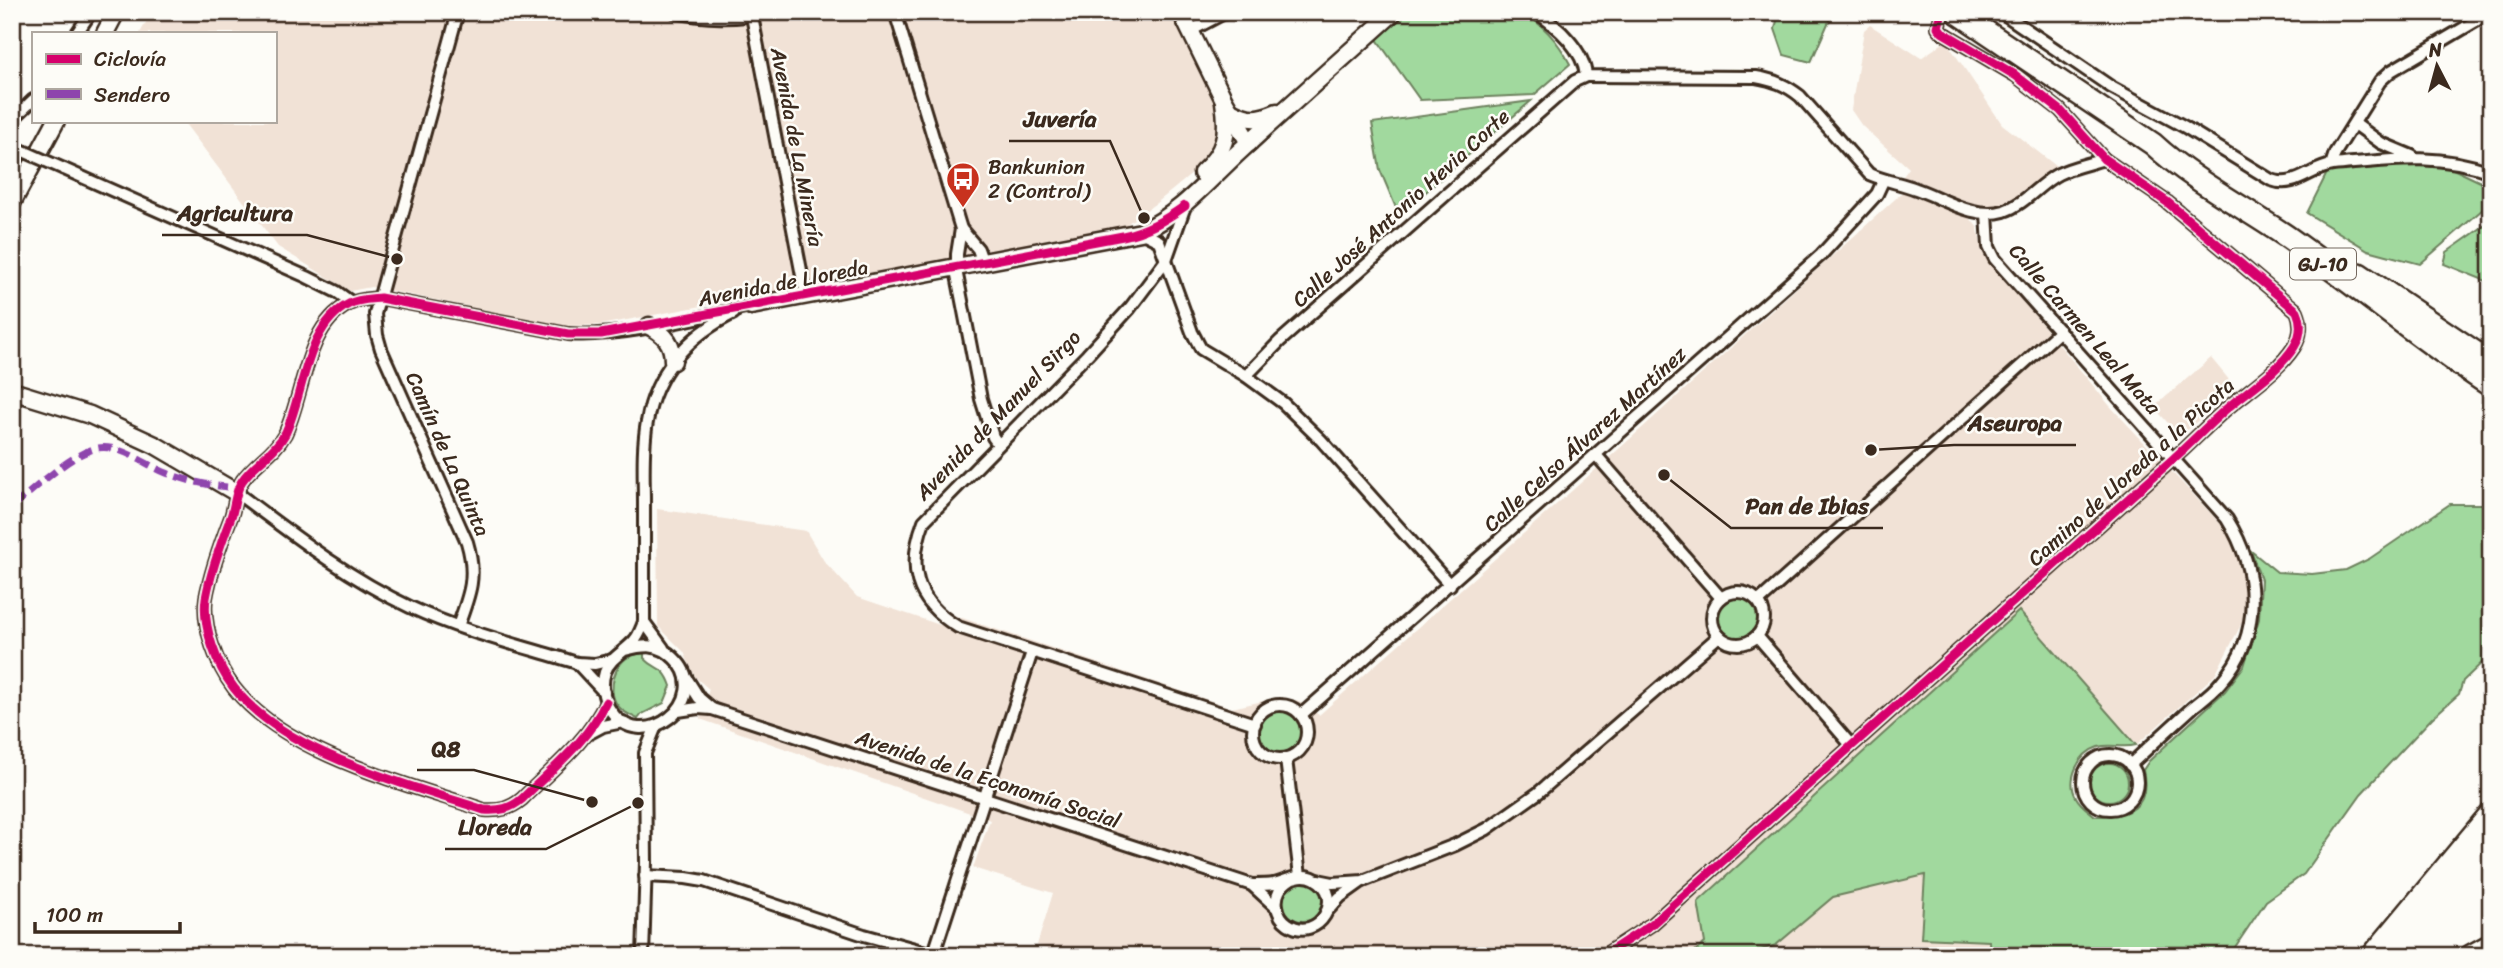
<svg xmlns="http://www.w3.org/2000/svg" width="2503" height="968" viewBox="0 0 2503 968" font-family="Sriracha,sans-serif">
  <rect width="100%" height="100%" fill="#fdfcf7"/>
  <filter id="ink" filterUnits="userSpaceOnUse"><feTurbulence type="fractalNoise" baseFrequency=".0143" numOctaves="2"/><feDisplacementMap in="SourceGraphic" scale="14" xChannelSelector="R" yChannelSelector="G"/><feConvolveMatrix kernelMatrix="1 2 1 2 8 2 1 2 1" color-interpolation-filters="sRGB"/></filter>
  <g filter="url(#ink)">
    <g fill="#f1e2d6">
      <path d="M152 12H1171L1216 104 1221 139 1204 164 1159 201 1121 228 600 325 566 326 371 287 350 291 278 247 183 121H275V33H140Z"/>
      <path d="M1870 25 1921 58 1946 41 2002 124 2060 169 2004 208H1988L1962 202 1902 178 1909 168 1862 126 1851 110 1864 30Z"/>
      <path d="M1904 191 1970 218 1978 228 1982 252 2110 406 2232 536 2242 567 2245 599 2243 621 2215 675 2136 745 2019 611 1705 944 1689 956H1325L1240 950 1211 956H1068L1037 945 1053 893 973 868 990 820 700 719 709 689 695 677 684 652 658 626 657 509 806 531 824 561 857 597 940 625 953 615 1232 708 1281 697 1299 701 1319 715 1620 448Z"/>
      <path d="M2211 358 2235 387 2180 437 2154 407Z"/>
      <path d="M1926 872 1988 935 1992 956H1736L1834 889Z"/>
    </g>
    <g fill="#a1d99e" stroke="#6e825e" stroke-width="2">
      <path d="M1403 12H1518C1540 19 1560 44 1570 64L1534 95 1420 100 1376 38Z"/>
      <path d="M1779 12H1833L1811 62 1784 55 1775 29Z"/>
      <path d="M1531 101 1399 215 1380 170 1372 123Z"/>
      <path d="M2432 159 2491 187V202L2420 264 2368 250 2307 213 2329 169Z"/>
      <path d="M2491 221V283L2444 264 2447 252Z"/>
      <path d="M2450 504H2491V654L2463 681 2459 694 2432 718 2361 794 2304 874 2266 901 2229 956H1990L1989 941 1921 938 1925 875 1833 897 1776 945 1743 956H1689L1705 943 1698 902 2019 611 2136 745C2122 749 2112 743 2098 747 2079 753 2066 779 2076 797 2080 805 2088 810 2095 816 2129 816 2151 809 2143 770L2149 761 2225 691 2244 666 2259 619 2261 580 2251 551 2277 572 2312 574 2346 570 2369 559Z"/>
      <circle cx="1738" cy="617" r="21"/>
      <path d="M644 653V658C657 672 663 664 671 686L664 703 642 714 638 719C632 716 624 713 619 707 608 695 612 672 623 661 629 655 637 654 644 653Z"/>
      <circle cx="1280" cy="732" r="21"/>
      <circle cx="2109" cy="782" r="19"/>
      <circle cx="1303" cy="901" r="20"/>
    </g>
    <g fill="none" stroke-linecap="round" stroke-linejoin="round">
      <g stroke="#3b2a1e" stroke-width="16">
        <g id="street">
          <path d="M675 12C703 18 738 20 765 12"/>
          <path d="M895 12 961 229 957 254V275L981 399 993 437 998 444"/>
          <path d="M1536 12C1557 26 1584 50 1586 76L1756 77C1774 80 1786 85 1800 96L1869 174C1885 181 1900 183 1916 189 1943 198 1974 220 2004 211 2025 204 2039 184 2058 174 2072 167 2089 164 2104 159"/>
          <path d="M2001 12 2111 87 2185 127 2271 180C2296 189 2310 168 2333 165 2390 160 2435 152 2491 172"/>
          <path d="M752 16 804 286"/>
          <path d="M1190 31 1226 12"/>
          <path d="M77 33 87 18 84 12"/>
          <path d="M12 120 33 100"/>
          <path d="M2355 124 2381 143 2412 156"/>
          <path d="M2331 165 2335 153 2380 81 2391 71 2476 21 2485 12"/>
          <path d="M64 169 307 277 337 292 351 302"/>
          <path d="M1185 206 1166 260 1130 308 1087 355 924 521C907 566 914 601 958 627L1255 724"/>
          <path d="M1987 213 1989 247 1995 259 2227 519C2259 570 2263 635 2221 682 2213 692 2203 699 2193 707 2172 726 2151 745 2130 765"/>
          <path d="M961 229 978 249 983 263"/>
          <path d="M1141 232 1159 241 1192 332 1201 349 1246 376 1283 403 1321 440 1450 585"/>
          <path d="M1246 376 1280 341 1575 81 1586 76"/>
          <path d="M1596 455 1721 598"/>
          <path d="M237 493C293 535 347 577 410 607 463 632 522 646 577 663L595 664 612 660"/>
          <circle cx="1738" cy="618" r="26"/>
          <path d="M1759 601 2060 331"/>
          <path d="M644 622 663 648"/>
          <path d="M458 626C470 594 477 576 467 542L381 349 377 335 375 314 458 12"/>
          <path d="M1757 636 1851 745"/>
          <path d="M625 650C644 645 659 643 674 658 717 699 640 760 609 708 603 698 601 684 605 672 610 658 624 652 634 641 639 636 641 629 644 622 644 583 644 543 644 503 644 477 642 449 647 422 655 372 689 335 734 313"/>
          <path d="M577 663 604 692"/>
          <path d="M687 679 699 698 712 709"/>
          <path d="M606 702C588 741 552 769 522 799 510 809 500 811 484 810 407 784 285 754 234 688 217 666 202 627 206 598 211 570 221 543 231 517 235 506 235 491 242 481 254 463 274 454 285 434 304 395 305 326 349 304 358 299 370 299 380 298L568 334C622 338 697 317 751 306"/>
          <circle cx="1280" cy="732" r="27"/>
          <path d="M678 711 698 708 712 709 1252 885 1277 908"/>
          <path d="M1301 715 1821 255 1877 194 1883 181"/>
          <path d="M588 734 603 726 623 722"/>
          <circle cx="2110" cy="782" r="27"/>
          <path d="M1286 759 1300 876"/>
          <path d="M645 876 686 878 704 881 864 935 933 954"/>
          <path d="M1318 880 1333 883 1363 881 1455 845 1487 829 1538 793 1719 636"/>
          <path d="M1252 885C1259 885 1267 885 1274 884 1288 881 1301 871 1315 879 1347 896 1318 944 1288 924 1282 920 1278 913 1277 906 1275 895 1281 885 1291 879"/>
          <path d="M1328 910 1340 897 1361 882"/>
          <path d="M643 956 646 862 645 753 656 726"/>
          <path d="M933 956 1032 652"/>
          <path d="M1603 956 1652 924 2173 459C2191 443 2207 426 2225 410 2248 390 2277 373 2294 347 2301 336 2302 323 2297 311L2167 202 2104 159 2060 110 2015 75 1942 32 1938 27 1942 13"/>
        </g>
      </g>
      <g stroke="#3b2a1e" stroke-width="21">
        <g id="secondary">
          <path d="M1181 12 1224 100 1249 143"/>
          <path d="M105 33 116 12"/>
          <path d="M1231 111C1250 121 1258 120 1277 112"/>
          <path d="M1202 173C1226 151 1229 134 1224 102"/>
          <path d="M12 203 56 121"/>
          <path d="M751 306 1141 232C1182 213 1208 180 1241 150 1291 104 1343 58 1394 12"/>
          <path d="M649 326C664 333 673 343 673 361"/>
          <path d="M12 391 90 415 155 445 237 493"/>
        </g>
      </g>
      <g stroke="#3b2a1e" stroke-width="26">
        <g id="highway">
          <path d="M1957 12 2153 144C2193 181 2244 207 2289 238 2357 286 2421 340 2491 386"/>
          <path d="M2359 274 2491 363"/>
          <path d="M2471 956 2491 945"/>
        </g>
      </g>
      <use href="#street" stroke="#fdfcf7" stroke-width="10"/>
      <use href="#secondary" stroke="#fdfcf7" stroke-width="16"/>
      <use href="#highway" stroke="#fdfcf7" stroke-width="21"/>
      <path stroke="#3b2a1e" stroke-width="2.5" d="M2357 956 2491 795"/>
      <g stroke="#3b2a1e" stroke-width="16" stroke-linecap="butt">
        <path id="street-bridge" d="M12 146 64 169"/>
      </g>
      <use href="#street-bridge" stroke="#fdfcf7" stroke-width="10"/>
      <path stroke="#8e44ad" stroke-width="7" stroke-dasharray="14 7" stroke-linecap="butt" d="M12 506C37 489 68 454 98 448 119 444 145 464 164 472 184 480 205 485 227 487"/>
      <g stroke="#fdfcf7" stroke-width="13">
        <g id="cycleway">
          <path d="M606 702C588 741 552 769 522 799 510 809 500 811 484 810 407 784 285 754 234 688 217 666 202 627 206 598 211 570 221 543 231 517 235 506 235 491 242 481 254 463 274 454 285 434 304 395 305 326 349 304 358 299 370 299 380 298L568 334H601L1123 236C1147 231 1165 220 1185 206"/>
          <path d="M1603 956 1652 924 2173 459C2191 443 2207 426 2225 410 2248 390 2277 373 2294 347 2301 336 2302 323 2297 311L2167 202 2104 159 2060 110 2015 75 1942 32 1938 27 1942 12"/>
        </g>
      </g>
      <use href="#cycleway" stroke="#d6006c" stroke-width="9"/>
    </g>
  </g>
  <defs>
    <g id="bus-pin" transform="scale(1.75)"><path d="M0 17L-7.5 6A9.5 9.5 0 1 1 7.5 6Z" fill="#c8321e" stroke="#fdfcf7"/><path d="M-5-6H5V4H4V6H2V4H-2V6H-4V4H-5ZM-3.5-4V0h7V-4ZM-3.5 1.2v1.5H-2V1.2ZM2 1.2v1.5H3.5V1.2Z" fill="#fff"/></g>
  </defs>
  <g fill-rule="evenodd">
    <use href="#bus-pin" x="963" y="179"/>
  </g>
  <g text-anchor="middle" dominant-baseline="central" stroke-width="5" stroke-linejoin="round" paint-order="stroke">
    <rect fill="#fdfcf7" stroke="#75695f" stroke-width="2" x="2290" y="248.5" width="66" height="31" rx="5"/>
    <g font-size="19" font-weight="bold" fill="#3b2a1e">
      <text x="2323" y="264">GJ-10</text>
    </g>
    <g font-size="21" fill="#3b2a1e" stroke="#fdfcf7">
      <text transform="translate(797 147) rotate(79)">Avenida de La Minería</text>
      <text transform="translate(1401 208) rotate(-42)">Calle José Antonio Hevia Corte</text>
      <text transform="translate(783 283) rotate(-11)">Avenida de Lloreda</text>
      <text transform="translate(2085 329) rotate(49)">Calle Carmen Leal Mata</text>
      <text transform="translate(998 415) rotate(-46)">Avenida de Manuel Sirgo</text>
      <text transform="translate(1585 439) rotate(-42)">Calle Celso Álvarez Martínez</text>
      <text transform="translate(448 454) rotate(66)">Camín de La Quinta</text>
      <text transform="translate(2131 472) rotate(-42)">Camino de Lloreda a la Picota</text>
      <text transform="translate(988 779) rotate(18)">Avenida de la Economía Social</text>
    </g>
    <g font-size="21" fill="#3b2a1e" stroke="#fdfcf7" text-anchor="start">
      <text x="988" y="167">Bankunion<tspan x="988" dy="24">2 (Control)</tspan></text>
    </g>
  </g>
  <path fill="none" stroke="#3b2a1e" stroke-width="2.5" d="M1144 218L1110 141H1009M397 259L307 235H162M1871 450L1954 445H2076M1664 475L1731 528H1883M592 802L474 770H417M638 803L546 849H445"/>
  <g fill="#3b2a1e" stroke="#fdfcf7" stroke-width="2.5">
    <circle cx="1144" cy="218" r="7"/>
    <circle cx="397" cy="259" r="7"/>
    <circle cx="1871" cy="450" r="7"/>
    <circle cx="1664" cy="475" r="7"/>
    <circle cx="592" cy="802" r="7"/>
    <circle cx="638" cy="803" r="7"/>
  </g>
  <g font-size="23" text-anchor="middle" font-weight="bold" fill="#3b2a1e" stroke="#fdfcf7" stroke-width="5" stroke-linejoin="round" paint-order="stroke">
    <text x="1060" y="127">Juvería</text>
    <text x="235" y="221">Agricultura</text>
    <text x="2015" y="431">Aseuropa</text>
    <text x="1807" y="514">Pan de Ibias</text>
    <text x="446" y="757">Q8</text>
    <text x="495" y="835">Lloreda</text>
  </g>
  <rect width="2503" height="968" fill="none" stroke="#fdfcf7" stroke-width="42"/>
  <rect x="21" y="21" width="2461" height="926" fill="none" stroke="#3b2a1e" stroke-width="2.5" filter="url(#ink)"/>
  <rect x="32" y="32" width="245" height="91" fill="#fdfcf7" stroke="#afa8a0" stroke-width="2"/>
  <rect x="46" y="54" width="35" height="10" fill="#d6006c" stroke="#afa8a0" stroke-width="2"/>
  <text x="94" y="66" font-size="21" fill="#3b2a1e">Ciclovía</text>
  <rect x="46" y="89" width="35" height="10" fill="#8e44ad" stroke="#afa8a0" stroke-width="2"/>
  <text x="94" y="102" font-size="21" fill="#3b2a1e">Sendero</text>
  <g transform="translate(2437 66) rotate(354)" stroke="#fdfcf7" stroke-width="5" paint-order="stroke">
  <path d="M0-5L12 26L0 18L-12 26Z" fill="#3b2a1e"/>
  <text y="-10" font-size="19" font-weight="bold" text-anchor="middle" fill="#3b2a1e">N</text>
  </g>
  <path d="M35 922v10h145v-10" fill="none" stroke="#3b2a1e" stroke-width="3.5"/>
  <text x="46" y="922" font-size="21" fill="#3b2a1e" stroke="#fdfcf7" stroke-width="5" paint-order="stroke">100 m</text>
</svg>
